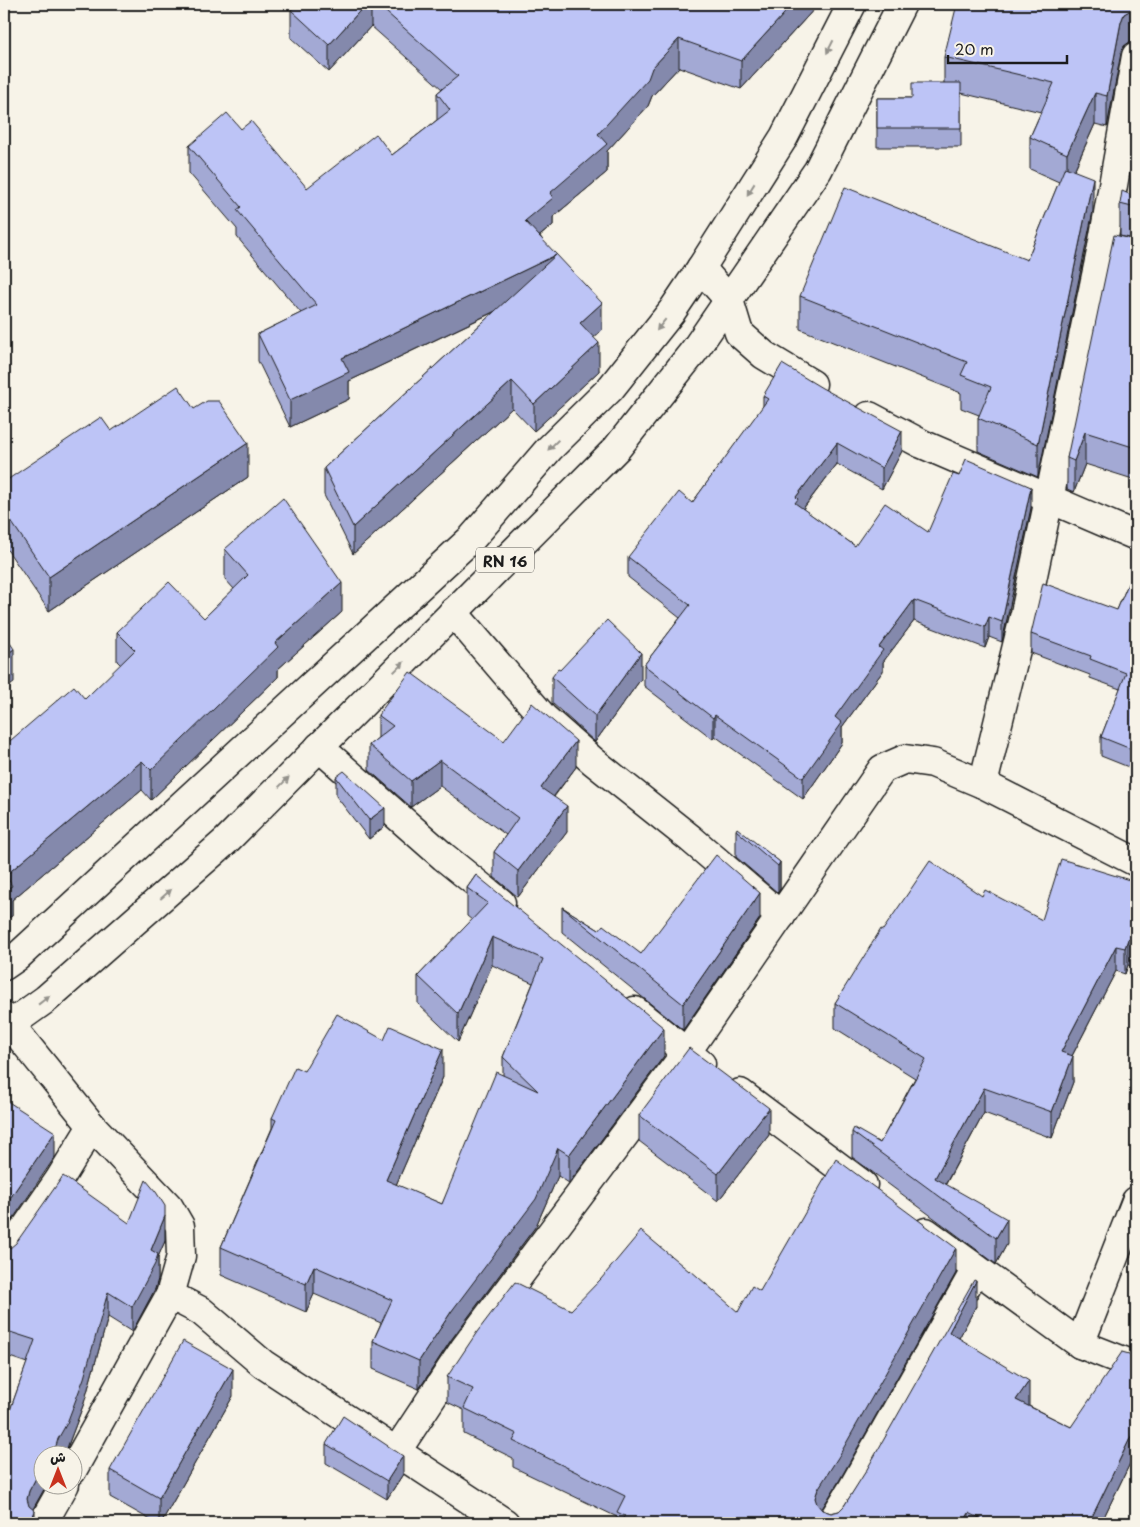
<svg xmlns="http://www.w3.org/2000/svg" width="1140" height="1527" viewBox="0 0 1140 1527" font-family="'Playpen Sans','Playpen Sans Arabic',sans-serif">
  <rect width="100%" height="100%" fill="#f7f3e8"/>
  <filter id="ink" filterUnits="userSpaceOnUse"><feTurbulence type="fractalNoise" baseFrequency=".02" numOctaves="2"/><feDisplacementMap in="SourceGraphic" scale="10" xChannelSelector="R" yChannelSelector="G"/><feConvolveMatrix kernelMatrix="1 2 1 2 8 2 1 2 1" color-interpolation-filters="sRGB"/></filter>
  <g filter="url(#ink)">
    <g fill="none" stroke-linecap="round" stroke-linejoin="round">
      <g stroke="#1c1c1c" stroke-width="31">
        <g id="minor">
          <path d="M701 268 729 300 739 333 764 355 812 384"/>
          <path d="M869 416 922 444 1136 536"/>
          <path d="M453 612 544 718 593 761 691 839 781 916"/>
          <path d="M319 747 444 857 501 903"/>
          <path d="M983 784 1025 613 1102 247 1136 56"/>
          <path d="M635 1011 701 1064"/>
          <path d="M4 1017 92 1126 169 1207 180 1226 181 1256 170 1295 201 1311 263 1364 505 1523"/>
          <path d="M740 1093 863 1185"/>
          <path d="M926 1232 1080 1344 1136 1366"/>
          <path d="M4 1259 59 1180 92 1126"/>
          <path d="M1080 1344 1136 1201"/>
          <path d="M396 1452 464 1349 686 1053 882 769 905 759 933 763 983 784 1136 862"/>
          <path d="M72 1471 170 1295"/>
          <path d="M43 1523 65 1484"/>
          <path d="M831 1523 852 1489 976 1269"/>
        </g>
      </g>
      <g stroke="#1c1c1c" stroke-width="31">
        <g id="major">
          <path d="M4 966 17 957 472 538 549 449 610 389 672 311 701 268 784 137 852 4"/>
          <path d="M4 1029 46 999 226 841 617 448 694 351 818 170 902 4"/>
        </g>
      </g>
      <use href="#minor" stroke="#f7f3e8" stroke-width="28"/>
      <use href="#major" stroke="#f7f3e8" stroke-width="28"/>
    </g>
    <g fill="#a3a9d4" stroke="#1c1c1c">
      <path d="M298 4H817L816 7 741 89 679 67 652 96 648 106 607 151V172L553 217V225L540 236 602 330 593 338 599 371 534 431 512 408 353 554 324 495V468L494 312 349 381V399L290 427 258 361V334L301 313 237 237V229L189 173V146L241 129 307 188 392 155 437 120V93L442 89 371 26 329 72 291 38V10Z"/>
      <path d="M1136 4V41H1131L1124 46 1121 53 1107 127 1095 124 1074 171 1093 211 1038 477 978 451V418L979 415 961 408V393L800 329V296L1027 260 1059 182 1030 169V137L1041 112 961 93V147H877V98H912L944 83V57Z"/>
      <path d="M1136 197V480L1085 464 1074 492 1067 489V458L1132 239H1135L1120 236V204Z"/>
      <path d="M763 396 902 451 882 489 837 464 803 509 855 546 928 532 1031 508 1002 642 989 637 985 648 914 621 883 662V671L842 727V743L803 799 715 736 713 739 644 686V665L680 618 628 577V557L692 503 763 407Z"/>
      <path d="M194 409 248 477 49 611 4 545V482L111 431Z"/>
      <path d="M225 549 342 612 278 669V677L151 800 142 790 12 900V916L4 920V746L85 699 121 665 117 661V632L204 618 234 589 225 579Z"/>
      <path d="M1136 565V770L1101 756V737L1120 689 1090 678V675L1031 653V634L1117 610Z"/>
      <path d="M560 670 641 679 595 742 552 703V677Z"/>
      <path d="M378 715 504 741 576 767 554 797 567 832 518 897 494 877V852L506 835 440 786 411 807 369 770V745L378 738Z"/>
      <path d="M336 777 385 826 369 839 336 796Z"/>
      <path d="M736 830 780 862V889L778 893 736 857Z"/>
      <path d="M476 875 664 1056 569 1183 558 1176 536 1226 451 1340 419 1389 373 1369V1341L381 1323 314 1294 306 1312 221 1275V1247L272 1128V1118L304 1071 443 1077 396 1185 442 1204 503 1075V1057L533 983 492 965 458 1042 418 1004V976L472 920 467 916V888Z"/>
      <path d="M1136 882V968L1128 965 1125 974 1116 971 1072 1056 1073 1082 1052 1138 984 1113 946 1184 1007 1244 996 1264 852 1157V1132L880 1143 915 1078 835 1028V1003L883 930 982 896 1042 920Z"/>
      <path d="M562 907 599 930 641 954 760 918 683 1030 562 932Z"/>
      <path d="M639 1115 769 1135 718 1201 639 1141Z"/>
      <path d="M129 1223 165 1241 158 1257V1279L155 1289 132 1332 108 1317 84 1403 67 1448 42 1454 47 1484 33 1509 35 1523 9 1413 27 1363 4 1355V1250Z"/>
      <path d="M956 1273 839 1481 821 1509 822 1510 831 1513 839 1511 844 1506 976 1306 959 1338 1029 1406 1071 1427 1136 1356V1451L1101 1523H617V1517L513 1467V1458L464 1434V1410L447 1402V1377L571 1310 738 1312 760 1291Z"/>
      <path d="M233 1396 161 1523H156L110 1497V1470Z"/>
      <path d="M326 1444 403 1474 387 1499 326 1463Z"/>
    </g>
    <g fill="#8489ac" stroke="#1c1c1c">
      <path d="M366 4H371V26L329 72V45Z"/>
      <path d="M793 4H817L816 7 741 89V61Z"/>
      <path d="M1131 10V41L1124 46 1121 53 1107 127V96L1121 22 1124 14Z"/>
      <path d="M679 39V67L652 96 648 106 607 151V172L553 217V225L525 248V221L550 193 652 68Z"/>
      <path d="M1095 93V124L1067 186V154Z"/>
      <path d="M1093 178V211L1038 477V444Z"/>
      <path d="M556 255V282L349 381V399L290 427V400L342 358Z"/>
      <path d="M602 303V330L580 350V323Z"/>
      <path d="M599 343V371L534 431V404Z"/>
      <path d="M512 381V408L353 554V527Z"/>
      <path d="M902 431V451L882 489V468Z"/>
      <path d="M1085 432V464L1074 492V461Z"/>
      <path d="M248 443V477L49 611V577Z"/>
      <path d="M837 443V464L798 515 795 503 796 497Z"/>
      <path d="M1031 487V508L1002 642V622Z"/>
      <path d="M342 583V612L278 669V677L151 800V770L275 643Z"/>
      <path d="M914 600V621L883 662V671L842 727V743L803 799V778L835 717 879 647Z"/>
      <path d="M989 617V637L985 648V627Z"/>
      <path d="M14 649V683L4 690V656Z"/>
      <path d="M641 653V679L595 742V716Z"/>
      <path d="M715 715V736L713 739V718Z"/>
      <path d="M576 741V767L541 813V788Z"/>
      <path d="M440 760V786L411 807V781Z"/>
      <path d="M142 761V790L12 900V916L4 920V890L6 875Z"/>
      <path d="M567 806V832L518 897V871Z"/>
      <path d="M385 808V826L369 839V820Z"/>
      <path d="M780 862V889L778 893V866Z"/>
      <path d="M760 893V918L683 1030V1004Z"/>
      <path d="M492 937V965L458 1042V1014Z"/>
      <path d="M1128 939V965L1125 974V948Z"/>
      <path d="M1116 946V971L1061 1077V1052Z"/>
      <path d="M664 1028V1056L569 1183V1155Z"/>
      <path d="M443 1049V1077L386 1208V1180Z"/>
      <path d="M1073 1056V1082L1052 1138V1112Z"/>
      <path d="M984 1088V1113L939 1196 935 1178Z"/>
      <path d="M769 1108V1135L718 1201V1174Z"/>
      <path d="M55 1132V1157L4 1232V1207Z"/>
      <path d="M558 1148V1176L536 1226 451 1340 419 1389V1361Z"/>
      <path d="M165 1216V1241L158 1257V1279L155 1289 132 1332V1307L151 1250Z"/>
      <path d="M1007 1219V1244L996 1264V1238Z"/>
      <path d="M956 1248V1273L839 1481 818 1515 815 1498 818 1489Z"/>
      <path d="M314 1266V1294L306 1312V1284Z"/>
      <path d="M976 1281V1306L949 1357V1332Z"/>
      <path d="M108 1292V1317L84 1403 67 1448 63 1454H50L58 1439Z"/>
      <path d="M233 1369V1396L161 1523H159V1498Z"/>
      <path d="M1029 1381V1407L1016 1400Z"/>
      <path d="M1136 1426V1451L1101 1523H1089Z"/>
      <path d="M403 1456V1474L387 1499V1481Z"/>
      <path d="M42 1467V1484H47L29 1516 27 1499 29 1491Z"/>
      <path d="M35 1511V1523H30Z"/>
      <path d="M969 1513V1523H963Z"/>
    </g>
    <g fill="#bdc4f6" stroke="#1c1c1c">
      <path d="M298 4H366L329 45 291 10Z"/>
      <path d="M377 4H793L741 61 679 39 652 68 648 79 598 134 607 144 550 193 553 198 525 221 602 303 580 323 599 343 534 404 512 381 353 527 324 468 556 255 342 358 349 372 290 400 258 334 317 305 237 210 241 207 189 146 227 113 241 129 251 121 307 188 376 134 392 155 450 110 437 93 458 76Z"/>
      <path d="M957 4H1136V9L1131 10 1124 14 1121 22 1107 96 1095 93 1067 154 1030 137 1054 83 944 57Z"/>
      <path d="M912 83H961V128H877V98H912Z"/>
      <path d="M1065 167 1093 178 1038 444 978 418 991 387 961 375 967 362 800 296 845 187 1027 260Z"/>
      <path d="M1122 191 1136 197V208L1120 204Z"/>
      <path d="M1114 235 1132 239H1136V448L1085 432 1074 461 1067 458Z"/>
      <path d="M782 364 822 388 902 431 882 468 837 443 796 497 798 499 795 503 855 546 885 503 928 532 953 474 959 476 966 459 1031 487 1002 622 989 617 985 627 914 600 879 647 883 650 835 717 842 723 803 778 715 715 713 718 644 665 690 605 628 557 679 492 692 503 768 399 763 396Z"/>
      <path d="M178 386 194 409 207 401H219L248 443 49 577 4 511V482L101 417 111 431Z"/>
      <path d="M283 498 342 583 275 643 278 647 151 770 142 761 6 875 12 886 4 890V746L74 686 85 699 135 650 117 632 169 582 204 618 248 575 225 549Z"/>
      <path d="M1136 565V751L1101 737 1126 673 1090 659 1091 656 1031 634 1043 583 1117 610Z"/>
      <path d="M607 620 641 653 595 716 552 677 558 669 560 670Z"/>
      <path d="M4 634 14 649 4 656Z"/>
      <path d="M410 672 504 741 532 703 576 741 541 788 567 806 518 871 494 852 518 818 440 760 411 781 369 745 393 726 378 715Z"/>
      <path d="M344 771 385 808 369 820 336 777Z"/>
      <path d="M737 828 780 862 778 866 736 830Z"/>
      <path d="M716 855 760 893 683 1004 562 907 599 930 603 925 641 954Z"/>
      <path d="M1061 859 1136 882V942L1128 939 1125 948 1116 946 1061 1052 1073 1056 1052 1112 984 1088 935 1178 1007 1219 996 1238 852 1132 854 1128 880 1143 926 1059 835 1003 881 929 883 930 930 861 982 896 985 890 1042 920Z"/>
      <path d="M476 875 664 1028 569 1155 558 1148 536 1199 451 1312 419 1361 373 1341 392 1300 314 1266 306 1284 221 1247 276 1120 272 1118 295 1067 304 1071 337 1014 384 1040 390 1026 443 1049 386 1180 442 1204 496 1072 538 1091 503 1057 543 959 492 937 458 1014 418 976 488 903 467 888Z"/>
      <path d="M689 1048 769 1108 718 1174 639 1115Z"/>
      <path d="M4 1099 55 1132 4 1207Z"/>
      <path d="M836 1159 956 1248 839 1456 818 1489 815 1498 817 1504 822 1510 831 1513 839 1511 844 1506 866 1471 974 1280 976 1281 949 1332 1029 1381 1016 1400 1071 1427 1122 1352 1136 1356V1426L1089 1523H990L969 1513 963 1523H618L625 1516 617 1512 625 1496 513 1441 517 1434 464 1408 473 1389 447 1377 477 1332 515 1282 571 1310 601 1279 641 1231 689 1271 690 1270 738 1312 752 1286 760 1291Z"/>
      <path d="M63 1176 129 1223 146 1180 156 1192 165 1206V1216L151 1250 158 1254 155 1264 132 1307 108 1292 84 1378 67 1423 58 1439 56 1446 50 1454H42V1467L29 1491 27 1499 29 1506 35 1511 30 1523H4V1411L9 1413 35 1340 4 1330V1250L10 1248 16 1243Z"/>
      <path d="M183 1341 233 1369 159 1498 110 1470Z"/>
      <path d="M343 1416 403 1456 387 1481 326 1444Z"/>
    </g>
    <defs><path id="oneway-solid" d="M-6-.8H1V-3.2L6.5 0L1 3.2V.8H-6Z" transform="scale(1.25)"/></defs>
    <g fill="#94928c">
      <use href="#oneway-solid" transform="translate(830 47) rotate(117)"/>
      <use href="#oneway-solid" transform="translate(751 189) rotate(122)"/>
      <use href="#oneway-solid" transform="translate(661 325) rotate(128)"/>
      <use href="#oneway-solid" transform="translate(553 445) rotate(135)"/>
      <use href="#oneway-solid" transform="translate(399 667) rotate(-45)"/>
      <use href="#oneway-solid" transform="translate(284 782) rotate(-45)"/>
      <use href="#oneway-solid" transform="translate(166 894) rotate(-41)"/>
      <use href="#oneway-solid" transform="translate(44 1000) rotate(-38)"/>
    </g>
  </g>
  <g text-anchor="middle" dominant-baseline="central" stroke-width="4.5" stroke-linejoin="round" paint-order="stroke">
    <rect fill="#f7f3e8" stroke="#5e5c59" stroke-width="1" x="476" y="547.5" width="58" height="25" rx="4"/>
    <g font-size="15" font-weight="bold" fill="#1c1c1c">
      <text x="505" y="560">RN 16</text>
    </g>
  </g>
  <rect width="1140" height="1527" fill="none" stroke="#f7f3e8" stroke-width="20"/>
  <rect x="10" y="10" width="1120" height="1507" fill="none" stroke="#1c1c1c" stroke-width="2" filter="url(#ink)"/>
  <g transform="translate(58 1470)"><circle r="24" fill="#f7f3e8" stroke="#9f9d96"/>
  <path d="M0-4L9 19L0 12L-9 19Z" fill="#c8321e"/>
  <text y="-8" font-size="14" font-weight="bold" text-anchor="middle" fill="#1c1c1c">ش</text>
  </g>
  <path d="M948 55v8h119v-8" fill="none" stroke="#1c1c1c" stroke-width="2.5"/>
  <text x="955" y="55" font-size="15" fill="#1c1c1c" stroke="#f7f3e8" stroke-width="4" paint-order="stroke">20 m</text>
</svg>
